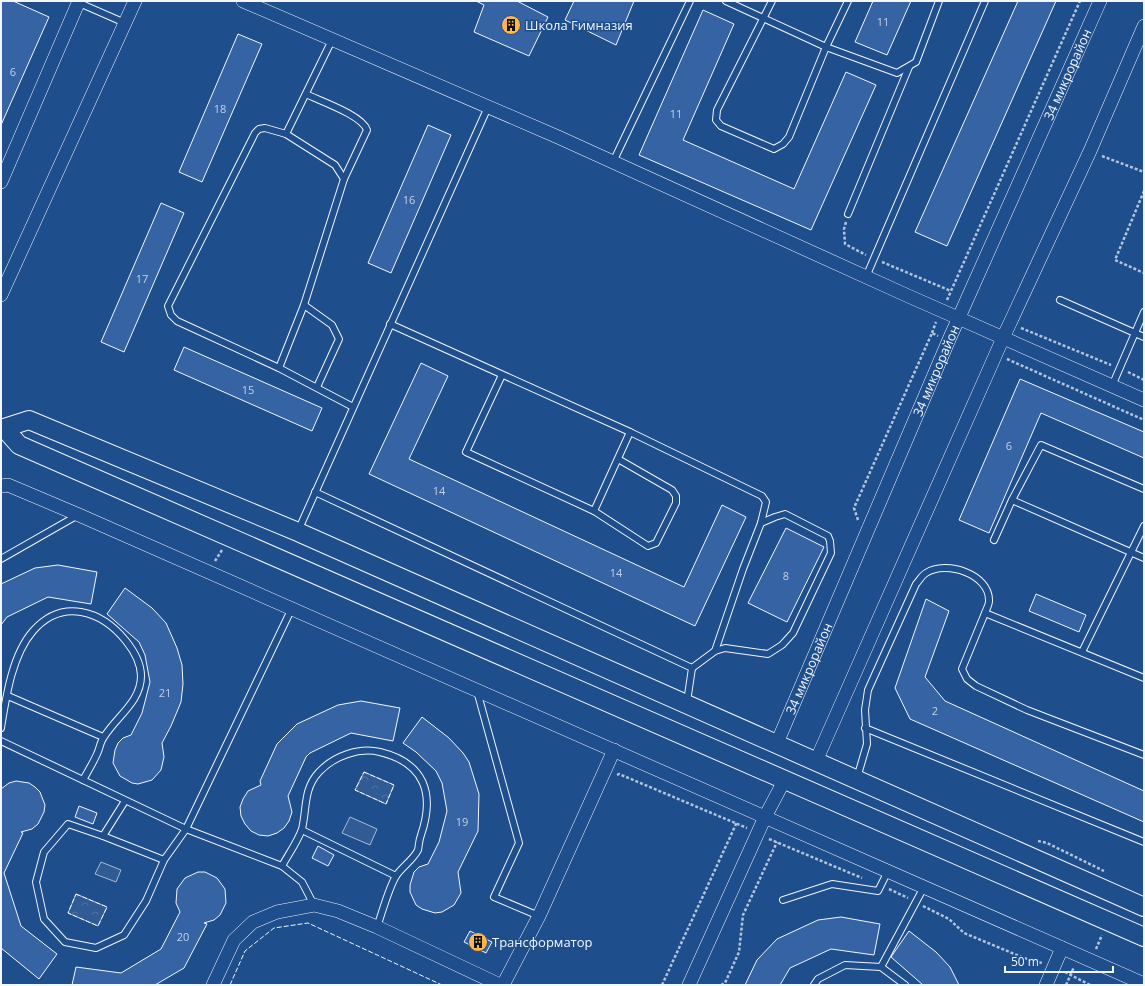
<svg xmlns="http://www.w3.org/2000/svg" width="1145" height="986" viewBox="0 0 1145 986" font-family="'Open Sans',sans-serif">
  <defs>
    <pattern id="forest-crowns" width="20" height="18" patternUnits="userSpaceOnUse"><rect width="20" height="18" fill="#305b95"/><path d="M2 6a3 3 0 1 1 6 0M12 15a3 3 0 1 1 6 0" fill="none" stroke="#4e73a5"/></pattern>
  </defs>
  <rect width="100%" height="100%" fill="#1f4e8c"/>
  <g fill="url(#forest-crowns)" stroke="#a8bbd7">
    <path d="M364 772 394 785 386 804 355 790Z"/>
    <path d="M76 894 107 907 98 926 68 913Z"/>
  </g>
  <g fill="#305b95" stroke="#a8bbd7">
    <path d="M350 817 377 829 370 845 342 833Z"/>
    <path d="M101 862 121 870 116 882 95 874Z"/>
  </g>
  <g fill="#3563a3" stroke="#f2f6ff">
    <path d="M1 1H13L49 17 1 125Z"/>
    <path d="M476 1H517L548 17 529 56 474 32 484 5Z"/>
    <path d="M574 1H634L616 45 565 20Z"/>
    <path d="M873 1H911L887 55 855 42Z"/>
    <path d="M1018 1H1056L947 246 915 232Z"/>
    <path d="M703 10 734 24 683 140 794 189 846 72 876 85 811 230 639 155Z"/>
    <path d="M238 34 262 44 202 182 179 172Z"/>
    <path d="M428 125 451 135 391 273 368 263Z"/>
    <path d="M161 203 184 213 124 352 101 342Z"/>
    <path d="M184 347 322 408 312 431 174 370Z"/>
    <path d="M421 363 448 376 409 459 684 587 722 505 746 517 695 626 369 474Z"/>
    <path d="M1020 379 1144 432V458L1041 413 989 533 959 520Z"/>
    <path d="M786 528 824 547 787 622 748 603Z"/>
    <path d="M58 565 97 572 91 604 48 597 7 617 1 625V584L35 568Z"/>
    <path d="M125 588 152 608 166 623 177 648 182 665 183 684 181 702 171 726 162 743 164 757 161 770 152 780 138 784 132 783 120 776 113 763 115 750 118 743 123 738 131 735 142 713 150 682 145 655 139 642 107 614Z"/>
    <path d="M1036 594 1086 615 1079 632 1029 611Z"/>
    <path d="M926 599 949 611 925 677 945 701 1144 791V822L910 719 895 688Z"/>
    <path d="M361 701 400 708 393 741 351 733 310 753 306 757 288 796 292 812 289 821 284 828 277 833 268 836 259 835 251 831 245 824 241 816 240 807 243 799 248 791 261 785 260 781 277 744 297 724 338 705Z"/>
    <path d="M422 717 449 738 463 753 469 762 479 794 478 831 458 872 461 893 454 905 442 912 435 913 422 909 416 905 410 892V885L414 872 419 867 428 864 439 842 447 811 442 783 436 771 416 752 403 743Z"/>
    <path d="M16 781 29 783 35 787 40 792 45 805 44 812 38 824 32 829 21 832 23 833 4 873 21 926 57 954 39 979 1 948V789L9 783Z"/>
    <path d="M79 806 97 813 93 824 75 817Z"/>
    <path d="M318 846 334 855 328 866 312 858Z"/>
    <path d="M198 872H205L217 878 225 889 226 903 220 915 214 920 204 923 207 924 184 968 155 985H72L76 967 121 973 161 949 180 912 176 903 177 889 185 878Z"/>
    <path d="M841 917 880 924 874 955 831 949 790 968 780 985H745L757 960 777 939 818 920Z"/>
    <path d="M470 931 492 942 486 953 464 942Z"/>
    <path d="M909 931 936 952 950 967 959 985H923L891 957Z"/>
  </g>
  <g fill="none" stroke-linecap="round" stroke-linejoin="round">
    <g stroke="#f2f6ff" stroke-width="8">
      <g id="lane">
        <path d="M726 1 826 47 897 73 916 62 939 1"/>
        <path d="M772 1 717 110 716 120 721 126 774 149 783 144 789 137 826 47 848 1"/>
        <path d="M77 2 125 23"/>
        <path d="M306 94C320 101 362 115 367 130L344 179"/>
        <path d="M265 128 286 134 335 165 344 179 304 305 279 368 177 321 171 315 168 306 255 133 259 129Z"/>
        <path d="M286 134 332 40"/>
        <path d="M613 162 690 1"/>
        <path d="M848 214 909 67"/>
        <path d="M866 277 985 1"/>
        <path d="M1060 300 1144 337"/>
        <path d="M304 305 332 325 339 339 317 387"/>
        <path d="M390 324 630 432 762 496 766 502 761 523 743 569 715 651"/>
        <path d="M279 368 353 407"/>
        <path d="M502 375 466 452 594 511 630 432"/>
        <path d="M1112 386 1144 312"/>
        <path d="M315 492 692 668 687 702"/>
        <path d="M1012 500 1144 558"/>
        <path d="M594 511 648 546 656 543 676 503V496L672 490 618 459"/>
        <path d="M298 531 488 107"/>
        <path d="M994 540 1012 500 1041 445 1144 489"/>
        <path d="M1 559 78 515"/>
        <path d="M1082 652 1144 526"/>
        <path d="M692 668 715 651 725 648 768 654 782 645 793 633 831 553 830 541 828 536 785 514 775 517 761 523"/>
        <path d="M1144 678 985 613 962 669 967 679 976 686 1027 710 1144 755"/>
        <path d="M477 691 519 843 494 897 539 916"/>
        <path d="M8 696 103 737"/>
        <path d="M1 728C6 697 12 655 33 631 62 598 101 610 126 641 134 651 141 663 141 676 141 702 116 717 104 737 100 742 100 748 97 754 93 763 88 771 83 780"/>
        <path d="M865 728 1144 842"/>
        <path d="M1 741 186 829 292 608"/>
        <path d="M857 778 867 744 865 710 868 690 916 584C919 581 922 575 926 573 946 560 990 574 989 601 989 605 986 610 985 613"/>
        <path d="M125 801 103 836 68 824 44 852 36 882 44 919 65 942 96 948 124 935 146 901 164 860 186 829 282 866 302 882 314 905"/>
        <path d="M302 830 396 876"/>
        <path d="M103 836 164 860"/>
        <path d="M282 866C288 855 298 841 302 829 307 809 303 789 319 772 334 756 359 747 380 752 425 763 435 794 421 835 419 840 419 845 418 850 413 860 402 867 396 876 389 887 382 913 377 927"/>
        <path d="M783 900 832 884 878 891 888 871"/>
        <path d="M881 967 905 985"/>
        <path d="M814 985 818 979 845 965 881 967 924 887"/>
      </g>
    </g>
    <g stroke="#f2f6ff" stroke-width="14">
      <g id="street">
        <path d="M243 1 558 137 906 295 1144 400"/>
        <path d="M1 182 79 1"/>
        <path d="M1 295 135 1"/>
        <path d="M1 486 8 485 79 515 1144 984"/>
        <path id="s1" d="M777 743 948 342 1100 1"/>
        <path d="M816 761 1003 338 1090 151 1144 26"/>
        <path d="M213 985 234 940 253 922 277 912 314 905 338 911 377 927 500 985"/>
        <path d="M503 985 539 916 614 750"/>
        <path d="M689 985 765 817 785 779"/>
        <path d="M1046 985 1062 948"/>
      </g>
    </g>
    <g stroke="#f2f6ff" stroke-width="20">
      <path id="secondary" d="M1144 907 298 532 29 420 4 428 19 445 1144 937"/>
    </g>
    <g stroke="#b3c4dc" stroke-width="2.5" stroke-dasharray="3 2" stroke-linecap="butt">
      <path d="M1102 156 1144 172"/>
      <path d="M1144 191 1115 260 1144 273"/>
      <path d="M846 222 844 229 845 244 866 255"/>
      <path d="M882 262 951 291"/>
      <path d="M947 300 1080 1"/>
      <path d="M1021 328 1111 365"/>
      <path d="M932 333 936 322"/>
      <path d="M1007 359 1144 420"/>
      <path d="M1128 372 1144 380"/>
      <path d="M858 520 854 508 932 333 938 336"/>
      <path d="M215 561 222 550"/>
      <path d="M617 775 619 774 747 828"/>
      <path d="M769 839 862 878"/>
      <path d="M1038 841 1047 843 1104 871"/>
      <path d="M889 889 908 898"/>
      <path d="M923 906 949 919 964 933 1024 958 1042 963"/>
      <path d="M1096 949 1102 935"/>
      <path d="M1065 972 1090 985"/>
      <path d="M662 985 737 822"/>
      <path d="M721 985 725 983 739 952 743 915 777 842"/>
      <path d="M1066 985 1074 967"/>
    </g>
    <use href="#lane" stroke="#1f4e8c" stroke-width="6"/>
    <use href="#street" stroke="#1f4e8c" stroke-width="13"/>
    <use href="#secondary" stroke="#1f4e8c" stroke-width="18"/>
    <g stroke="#f2f6ff" stroke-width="1" stroke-dasharray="5 2" stroke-linecap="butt">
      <path d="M364 772 394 785 386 804 355 790Z"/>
      <path d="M76 894 107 907 98 926 68 913Z"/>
      <path d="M230 985 245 951 274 928 308 923 442 985"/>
    </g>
  </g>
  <defs>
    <g id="building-disc" transform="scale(1)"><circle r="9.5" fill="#ffb74d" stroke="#1f4e8c"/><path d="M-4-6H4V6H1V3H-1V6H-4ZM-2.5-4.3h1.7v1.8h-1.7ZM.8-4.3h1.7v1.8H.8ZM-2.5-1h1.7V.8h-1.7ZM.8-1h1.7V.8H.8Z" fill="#111"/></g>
  </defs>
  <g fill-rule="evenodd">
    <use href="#building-disc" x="511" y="25"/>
    <use href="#building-disc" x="478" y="942"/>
  </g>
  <g text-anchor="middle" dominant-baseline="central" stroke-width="3" stroke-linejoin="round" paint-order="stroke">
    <g font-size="11" fill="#c3d1e8">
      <text x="883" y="21">11</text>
      <text x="13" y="71">6</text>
      <text x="220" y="108">18</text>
      <text x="676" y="113">11</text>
      <text x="409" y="199">16</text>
      <text x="142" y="278">17</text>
      <text x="248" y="389">15</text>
      <text x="1009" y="445">6</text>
      <text x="439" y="490">14</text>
      <text x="616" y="572">14</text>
      <text x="786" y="575">8</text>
      <text x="165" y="692">21</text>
      <text x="935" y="710">2</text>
      <text x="462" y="821">19</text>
      <text x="183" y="936">20</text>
    </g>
    <g font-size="13" fill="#f2f6ff" stroke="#1f4e8c" text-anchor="start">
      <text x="525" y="25">Школа Гимназия</text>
      <text x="492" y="942">Трансформатор</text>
    </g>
    <g font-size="13" fill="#f2f6ff" stroke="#1f4e8c">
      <text stroke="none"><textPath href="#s1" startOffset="729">34 микрорайон</textPath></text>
      <text stroke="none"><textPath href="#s1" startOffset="405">34 микрорайон</textPath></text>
      <text stroke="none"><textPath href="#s1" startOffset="81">34 микрорайон</textPath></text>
    </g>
  </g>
  <rect width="1145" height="986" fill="none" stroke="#f2f6ff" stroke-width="4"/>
  <path d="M1005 966v6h108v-6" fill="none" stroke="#f2f6ff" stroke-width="2"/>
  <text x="1011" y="966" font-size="12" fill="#f2f6ff" stroke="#1f4e8c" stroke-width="3" paint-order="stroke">50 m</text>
</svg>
